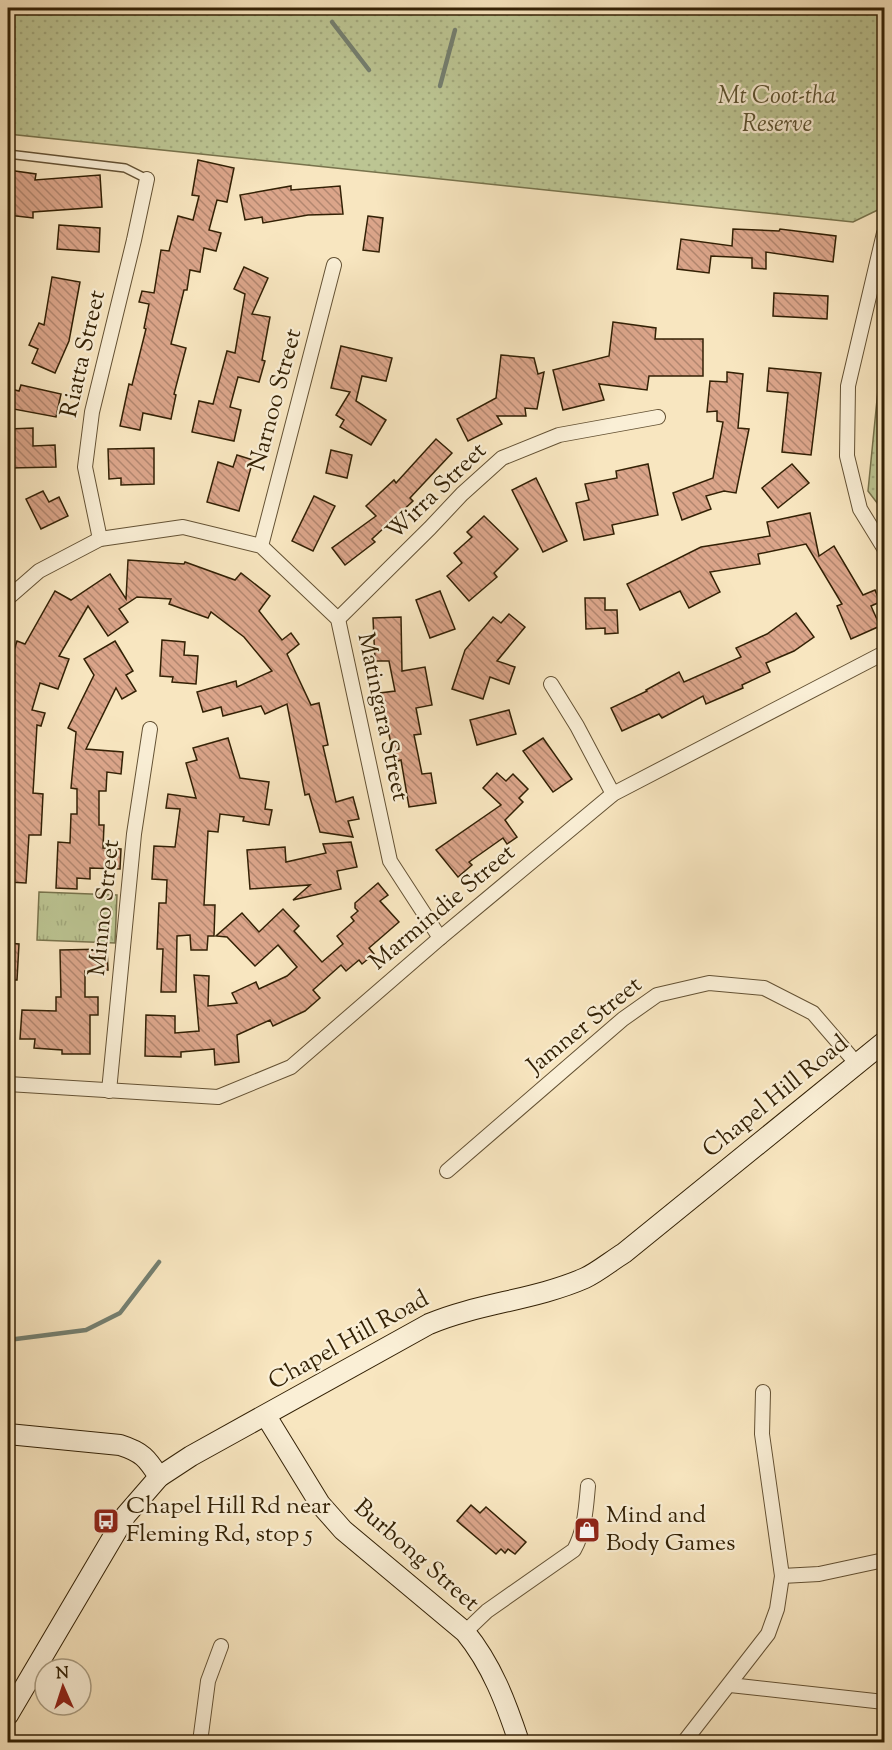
<svg xmlns="http://www.w3.org/2000/svg" width="892" height="1750" viewBox="0 0 892 1750" font-family="'Sorts Mill Goudy',serif">
  <defs>
    <pattern id="grass-tufts" width="24" height="20" patternUnits="userSpaceOnUse" patternTransform="scale(1.5)"><rect width="24" height="20" fill="#bcc593"/><path d="M3 7l-1-3M5 7V3M7 7l1-3M15 17l-1-3M17 17v-4M19 17l1-3" fill="none" stroke="#a2a97d"/></pattern>
    <pattern id="park-dots" width="8" height="8" patternUnits="userSpaceOnUse" patternTransform="scale(1.5)"><rect width="8" height="8" fill="#bcc593"/><path d="M2 2h.1M6 6h.1" fill="none" stroke="#a2a97d" stroke-width="1.8" stroke-linecap="round"/></pattern>
    <pattern id="building-back-hatch" width="6" height="6" patternUnits="userSpaceOnUse" patternTransform="scale(1.5)"><rect width="6" height="6" fill="#dba58a"/><path d="M-1 5l2 2M0 0l6 6M5-1l2 2" fill="none" stroke="#b2866f"/></pattern>
  </defs>
  <rect width="100%" height="100%" fill="#f8e6c0"/>
  <filter id="stains"><feTurbulence type="fractalNoise" baseFrequency=".00333" numOctaves="4"/><feColorMatrix values="0 0 0 0 .2 0 0 0 0 .09 0 0 0 0 .02 0 0 0 .5 -.17"/></filter>
  <radialGradient id="worn" r=".72"><stop offset=".6" stop-color="#630" stop-opacity="0"/><stop offset="1" stop-color="#630" stop-opacity=".3"/></radialGradient>
  <path fill="url(#grass-tufts)" stroke="#78734c" stroke-width="1.5" d="M39 892 117 895 115 943 37 940Z"/>
  <g fill="url(#park-dots)" stroke="#78734c" stroke-width="1.5">
    <path d="M8 8H884V207L853 222 8 134Z"/>
    <path d="M884 329V512L868 491Z"/>
  </g>
  <g fill="none" stroke-linecap="round" stroke-linejoin="round">
    <g stroke="#747f70" stroke-width="4.5">
      <path d="M332 22 369 70"/>
      <path d="M440 86 455 30"/>
      <path d="M8 1340 86 1330 120 1313 159 1262"/>
    </g>
  </g>
  <g fill="url(#building-back-hatch)" stroke="#332105" stroke-width="1.5">
    <path d="M198 160 234 168 227 202 217 200 209 230 221 233 216 251 204 248 200 272 190 270 187 290H184L171 344 186 348 174 394 176 395 171 419 143 413 140 430 120 426 129 384 132 385 146 329 144 328 149 304 139 302 142 291 154 293 161 250 169 251 178 216 193 220 199 196 192 195Z"/>
    <path d="M8 170 36 174 35 180 100 175 102 207 33 212V218L8 215Z"/>
    <path d="M291 186V190L340 186 343 214 308 215 263 223 262 217 245 220 240 195Z"/>
    <path d="M368 216 383 218 379 252 363 250Z"/>
    <path d="M59 225 100 228 99 252 57 249Z"/>
    <path d="M733 229 779 231 780 229 836 236 833 262 766 252V269L752 268V258L711 256 709 273 677 269 681 239 732 246Z"/>
    <path d="M244 267 268 278 252 314 270 317 262 360 265 361 259 382 238 377 230 407 241 410 234 441 192 432 199 401 213 404 227 351 235 353 245 294 234 289Z"/>
    <path d="M52 277 80 282 69 341 55 373 32 363 38 349 29 345 39 323 44 325Z"/>
    <path d="M774 293 828 296 827 319 773 316Z"/>
    <path d="M613 322 656 328 655 339H703V376H649L647 390 599 384 604 400 563 410 553 370 609 356Z"/>
    <path d="M341 346 392 358 386 381 362 376 356 401 386 420 371 445 340 427 344 420 336 415 350 392 331 388Z"/>
    <path d="M501 355 534 358 538 374 544 372 537 409 525 408 526 416H497L502 424 468 441 457 419 496 398Z"/>
    <path d="M769 368 821 373 811 455 782 452 788 393 767 391Z"/>
    <path d="M727 372 743 374 738 428 749 429 736 493 724 491 706 496 711 509 682 520 673 493 713 478 723 422 717 421V411L707 412 710 381 727 382Z"/>
    <path d="M21 385 61 394 56 417 8 408 11 389 19 391Z"/>
    <path d="M33 428V446L55 445 56 467 10 468 9 429Z"/>
    <path d="M436 439 452 453 410 498 413 501 372 539 375 542 345 565 332 548 376 516 366 506 394 480 396 483Z"/>
    <path d="M154 448V484L121 485V478L109 479 108 449Z"/>
    <path d="M331 450 352 455 347 478 326 473Z"/>
    <path d="M237 455 253 460 239 511 207 502 218 462 233 467Z"/>
    <path d="M648 464 658 515 612 525 614 534 584 540 576 503 589 500 585 484 617 478 616 471Z"/>
    <path d="M792 464 809 483 778 508 762 488Z"/>
    <path d="M536 478 567 541 543 552 512 490Z"/>
    <path d="M43 491 49 502 59 497 68 516 41 529 26 499Z"/>
    <path d="M314 496 335 506 313 551 292 541Z"/>
    <path d="M810 513 819 556 834 546 863 595 875 590 880 602 871 606 880 626 851 639 837 606 842 604 806 544 758 554 760 564 710 572 720 592 689 608 680 591 640 610 627 584 701 547 770 536 767 522Z"/>
    <path d="M484 516 518 549 494 573 497 577 469 601 447 576 462 563 454 553 472 537 467 532Z"/>
    <path d="M128 560 184 564 185 562 235 580 241 573 270 596 259 611 282 640 291 633 299 644 287 654 311 705 319 703 328 745 323 746 336 802 353 797 359 819 348 821 353 837 320 832 309 794 305 795 287 704 265 714 261 706 223 716 221 707 203 712 197 692 236 681 237 687 272 671 244 637 211 612 208 618 169 604 171 599 137 597 119 609 128 622 108 636 88 606 59 656 69 659 58 689 40 683 32 710 45 713 41 726 37 725 33 793 43 794 41 835H29L26 883 8 882V669L17 641 25 644 55 591 71 600 110 574 126 599Z"/>
    <path d="M440 591 455 629 430 638 416 600Z"/>
    <path d="M585 598H605V610H617L618 633 605 634V628L586 629Z"/>
    <path d="M796 613 814 637 794 651 766 663 770 672 742 685 743 688 706 704 703 696 662 718 659 714 622 731 611 708 647 691 646 690 679 672 684 682 741 657 736 648 767 634Z"/>
    <path d="M509 614 525 627 497 661 515 667 509 684 490 677 483 699 452 689 465 650 493 617 501 623Z"/>
    <path d="M401 617 402 671 425 667 432 705 416 708 421 734 414 735 422 774 431 773 436 803 409 807 401 760 395 762 380 693 395 691 389 661H375L373 618Z"/>
    <path d="M162 640 185 642 184 655 198 656 196 684 172 682 173 677 160 676Z"/>
    <path d="M115 641 133 671 126 675 136 691 122 699 116 688 86 749 123 752 121 774 107 772 106 791H99V825H104L103 848 121 849 120 869 90 868V879L77 878V889L56 888 58 842 70 843 71 814H77V789L71 788 76 732 68 728 94 675 84 659Z"/>
    <path d="M509 710 516 734 477 745 470 720Z"/>
    <path d="M228 738 240 778 269 782 265 809 272 810 269 825 243 821 244 817 220 814 218 832 208 831 204 905H215L214 936H208L207 950H191L190 935 177 936 176 992H161L163 949H157L159 903H166L167 880 152 879 154 846 175 847 180 809 166 808 168 794 196 798 186 763 197 760 193 748Z"/>
    <path d="M543 738 572 779 553 792 523 751Z"/>
    <path d="M497 773 506 781 513 774 528 789 519 798 523 802 505 820 517 837 507 844 503 838 469 862 472 865 458 877 436 850 501 805 483 788Z"/>
    <path d="M351 842 357 867 337 871 341 889 293 900 310 885 250 889 247 850 285 847 286 862 326 853 323 844Z"/>
    <path d="M378 883 388 895 380 901 399 922 369 948 374 954 362 964 359 960 346 971 341 965 313 990 320 998 305 1011 273 1026 270 1020 237 1035 239 1062 215 1065 214 1049 181 1052V1057L145 1056 146 1015 175 1016V1033L199 1031 194 975 209 976 208 1006 237 1003 232 993 256 982 259 989 287 976 297 967 278 945 255 966 227 937 216 936 242 913 259 932 283 909 299 926 294 931 322 962 343 944 337 936 354 921 351 917 358 911 355 908V903Z"/>
    <path d="M8 943 19 944 17 980H8Z"/>
    <path d="M107 949 108 970 85 971V997H98V1015H90V1054H62V1050L34 1048 35 1039H20L22 1010 56 1011V997H61L60 950Z"/>
    <path d="M471 1505 480 1513 486 1507 526 1542 515 1554 508 1549 505 1553 501 1549 496 1554 457 1521Z"/>
  </g>
  <g fill="none" stroke-linecap="round" stroke-linejoin="round">
    <g stroke="#645234" stroke-width="10">
      <path id="lane" d="M8 154 125 168 147 179"/>
    </g>
    <g stroke="#645234" stroke-width="16">
      <g id="street">
        <path d="M884 233 848 386 847 456 860 509 884 548"/>
        <path d="M100 539 85 467 92 412 134 240 147 179"/>
        <path d="M261 546 334 265"/>
        <path d="M8 598 39 571 100 539 183 527 261 546 338 619 390 861 440 938"/>
        <path d="M338 619 430 528 462 494 502 458 559 435 658 417"/>
        <path d="M551 684 577 726 613 794"/>
        <path d="M8 1084 218 1097 291 1067 440 938 613 794 884 653"/>
        <path d="M109 1091 134 834 150 729"/>
        <path d="M447 1171 623 1019 657 995 709 983 764 988 813 1013 857 1064"/>
        <path d="M782 1576 819 1574 884 1560"/>
        <path d="M465 1632 487 1611 574 1550C585 1530 586 1508 588 1486"/>
        <path d="M730 1685 884 1702"/>
        <path d="M200 1742 208 1681 221 1646"/>
        <path d="M684 1742 768 1634 777 1609 782 1576 762 1434 763 1392"/>
      </g>
    </g>
    <g stroke="#332105" stroke-width="22">
      <g id="secondary">
        <path d="M266 1416 320 1504 343 1530 465 1632C492 1665 506 1703 519 1742"/>
        <path d="M8 1434 120 1445C142 1452 147 1458 159 1477"/>
        <path d="M8 1715 126 1515 159 1477 191 1456 429 1324C479 1303 535 1300 585 1278 598 1272 611 1261 624 1253L884 1042"/>
      </g>
    </g>
    <use href="#lane" stroke="#faefd6" stroke-width="7"/>
    <use href="#street" stroke="#faefd6" stroke-width="14"/>
    <use href="#secondary" stroke="#faefd6" stroke-width="20"/>
  </g>
  <defs>
    <g id="bus-square" transform="scale(1.35)"><rect x="-9" y="-9" width="18" height="18" rx="4" fill="#8f2418" stroke="#faefd6"/><path d="M-5-6H5V4H4V6H2V4H-2V6H-4V4H-5ZM-3.5-4V0h7V-4ZM-3.5 1.2v1.5H-2V1.2ZM2 1.2v1.5H3.5V1.2Z" fill="#fff"/></g>
    <g id="shop-square" transform="scale(1.35)"><rect x="-9" y="-9" width="18" height="18" rx="4" fill="#8f2418" stroke="#faefd6"/><path d="M-5-2.5h2.3a2.7 3.5 0 0 1 5.4 0H5L5.5 6h-11ZM-1.5-2.5h3a1.5 2.3 0 0 0-3 0Z" fill="#fff"/></g>
  </defs>
  <g fill-rule="evenodd">
    <use href="#bus-square" x="106" y="1521"/>
    <use href="#shop-square" x="587" y="1530"/>
  </g>
  <g text-anchor="middle" dominant-baseline="central" stroke-width="4.5" stroke-linejoin="round" paint-order="stroke">
    <g font-size="24" font-style="italic" fill="#5c5230" stroke="#faefd6">
      <text x="777" y="97">Mt Coot-tha<tspan x="777" dy="28">Reserve</tspan></text>
    </g>
    <g font-size="24" fill="#332105" stroke="#faefd6">
      <text transform="translate(84 354) rotate(-77)">Riatta Street</text>
      <text transform="translate(276 400) rotate(-75)">Narnoo Street</text>
      <text transform="translate(437 492) rotate(-44)">Wirra Street</text>
      <text transform="translate(382 717) rotate(78)">Matingara Street</text>
      <text transform="translate(105 908) rotate(-84)">Minno Street</text>
      <text transform="translate(443 908) rotate(-40)">Marmindie Street</text>
      <text transform="translate(585 1026) rotate(-39)">Jamner Street</text>
      <text transform="translate(776 1097) rotate(-39)">Chapel Hill Road</text>
      <text transform="translate(349 1341) rotate(-29)">Chapel Hill Road</text>
      <text transform="translate(416 1556) rotate(41)">Burbong Street</text>
    </g>
    <g font-size="24" fill="#332105" stroke="#faefd6" text-anchor="start">
      <text x="126" y="1507">Chapel Hill Rd near<tspan x="126" dy="28">Fleming Rd, stop 5</tspan></text>
      <text x="606" y="1516">Mind and<tspan x="606" dy="28">Body Games</tspan></text>
    </g>
  </g>
  <rect width="892" height="1750" fill="none" stroke="#f8e6c0" stroke-width="30"/>
  <rect x="9" y="9" width="874" height="1732" fill="none" stroke="#332105" stroke-width="3"/>
  <rect x="15" y="15" width="862" height="1720" fill="none" stroke="#332105" stroke-width="1.5"/>
  <g transform="translate(63 1687) rotate(357)"><circle r="28" fill="#faefd6" stroke="#aa9d82" stroke-width="1.5"/>
  <path d="M0-4.5L10 22L0 15L-10 22Z" fill="#8f2418"/>
  <text y="-9" font-size="16" font-weight="bold" text-anchor="middle" fill="#332105">N</text>
  </g>
  <rect width="100%" height="100%" filter="url(#stains)"/>
  <rect width="100%" height="100%" fill="url(#worn)"/>
</svg>
